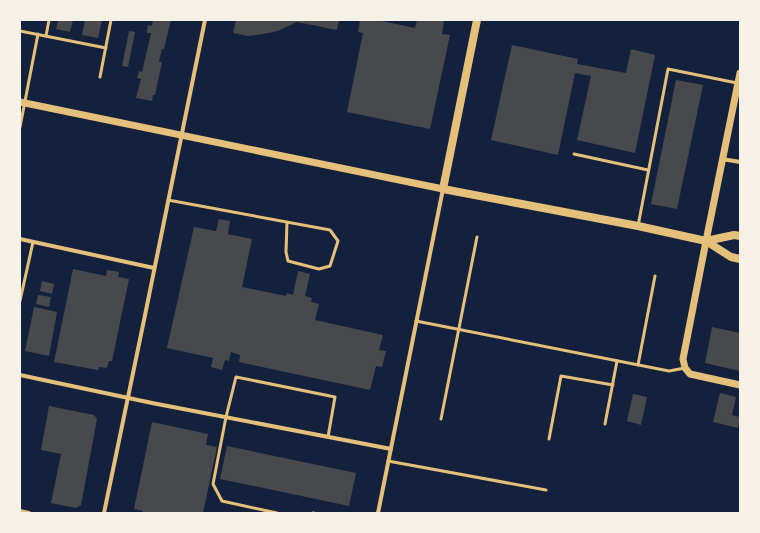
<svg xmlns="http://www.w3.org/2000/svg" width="760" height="533" viewBox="0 0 760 533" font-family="'IBM Plex Sans',sans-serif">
  <rect width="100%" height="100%" fill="#14213d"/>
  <g fill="#48494c">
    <path d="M58 20H73L70 32 56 29Z"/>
    <path d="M85 20H102L98 38 82 35Z"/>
    <path d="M153 20H171L164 49H162L159 62H162L155 95H153L152 101 136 98 141 79 137 78 139 71 142 72 151 33H147L148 25 152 26Z"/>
    <path d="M236 20H339L337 30 297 22 278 31 263 34 248 36 233 33Z"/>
    <path d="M360 20H377L415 28 417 20H444L442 34 450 35 430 129 347 112 363 33 358 32Z"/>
    <path d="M129 31 135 32 128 67 122 66Z"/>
    <path d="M512 45 578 59 577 64 626 73 631 49 655 55 635 153 577 140 591 76 575 73 558 155 491 140Z"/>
    <path d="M676 80 703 85 677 209 651 204Z"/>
    <path d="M219 219 230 221 228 234 252 239 242 287 286 296 287 293 293 295 298 271 310 274 305 296 312 298 311 302 319 304 315 320 383 335 379 350 386 351 382 367 376 366 370 390 239 362 240 355 231 352 229 361 225 360 222 370 211 367 213 358 167 348 194 227 216 231Z"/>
    <path d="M73 269 106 276 107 270 119 272 118 277 129 279 112 361H109L107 368 99 367 98 370 54 362Z"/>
    <path d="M42 281 54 284 52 294 40 291Z"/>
    <path d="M38 295 51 297 49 307 36 304Z"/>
    <path d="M34 307 57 312 49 356 25 351Z"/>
    <path d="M712 327 740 333V371L705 363Z"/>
    <path d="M720 393 736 397 732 415 740 417 738 428 713 422Z"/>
    <path d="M633 394 647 397 641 425 627 421Z"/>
    <path d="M49 406 94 415 97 419 81 505 76 508 51 503 61 454 41 450Z"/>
    <path d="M152 422 208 434 206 445 217 447 203 513H143V511L134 509Z"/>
    <path d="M227 446 356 473 349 506 220 479Z"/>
  </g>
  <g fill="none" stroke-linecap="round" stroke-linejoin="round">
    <g stroke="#e5c07b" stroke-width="3">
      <path d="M20 31 106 48"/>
      <path d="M46 36 49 20"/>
      <path d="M100 77 111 20"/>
      <path d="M20 127 38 34"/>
      <path d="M574 154 648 170"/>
      <path d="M168 200 330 230 338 241 330 266 319 269 288 261 286 252 287 222"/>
      <path d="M638 226 668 69 737 83"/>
      <path d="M20 301 33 242"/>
      <path d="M416 321 669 371 685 368"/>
      <path d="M638 365 655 276"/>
      <path d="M441 419 477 237"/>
      <path d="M605 424 617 361"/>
      <path d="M549 439 561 376 613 385"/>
      <path d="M388 461 546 490"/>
      <path d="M277 513 222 501 213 484 226 417 236 377 335 397 328 437"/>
      <path d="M313 513H314"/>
    </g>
    <g stroke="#e5c07b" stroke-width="4">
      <path d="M722 159 740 162"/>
      <path d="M20 239 154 268"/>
      <path d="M20 375 152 403 391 449"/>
      <path d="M20 511 29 513"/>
      <path d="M104 513C139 349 171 184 205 20"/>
      <path d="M378 513 443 189"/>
    </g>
    <g stroke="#e5c07b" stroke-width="7">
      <path d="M740 73 706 241 683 359 685 368 690 374 740 385"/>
      <path d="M20 102 443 189"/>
    </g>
    <g stroke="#e5c07b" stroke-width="8">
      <path d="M477 20 443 189 638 226 706 241 731 257 740 259"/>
      <path d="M706 241 734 235 740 236"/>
    </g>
  </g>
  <rect width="760" height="533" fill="none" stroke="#f6f1e7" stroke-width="42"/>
</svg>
